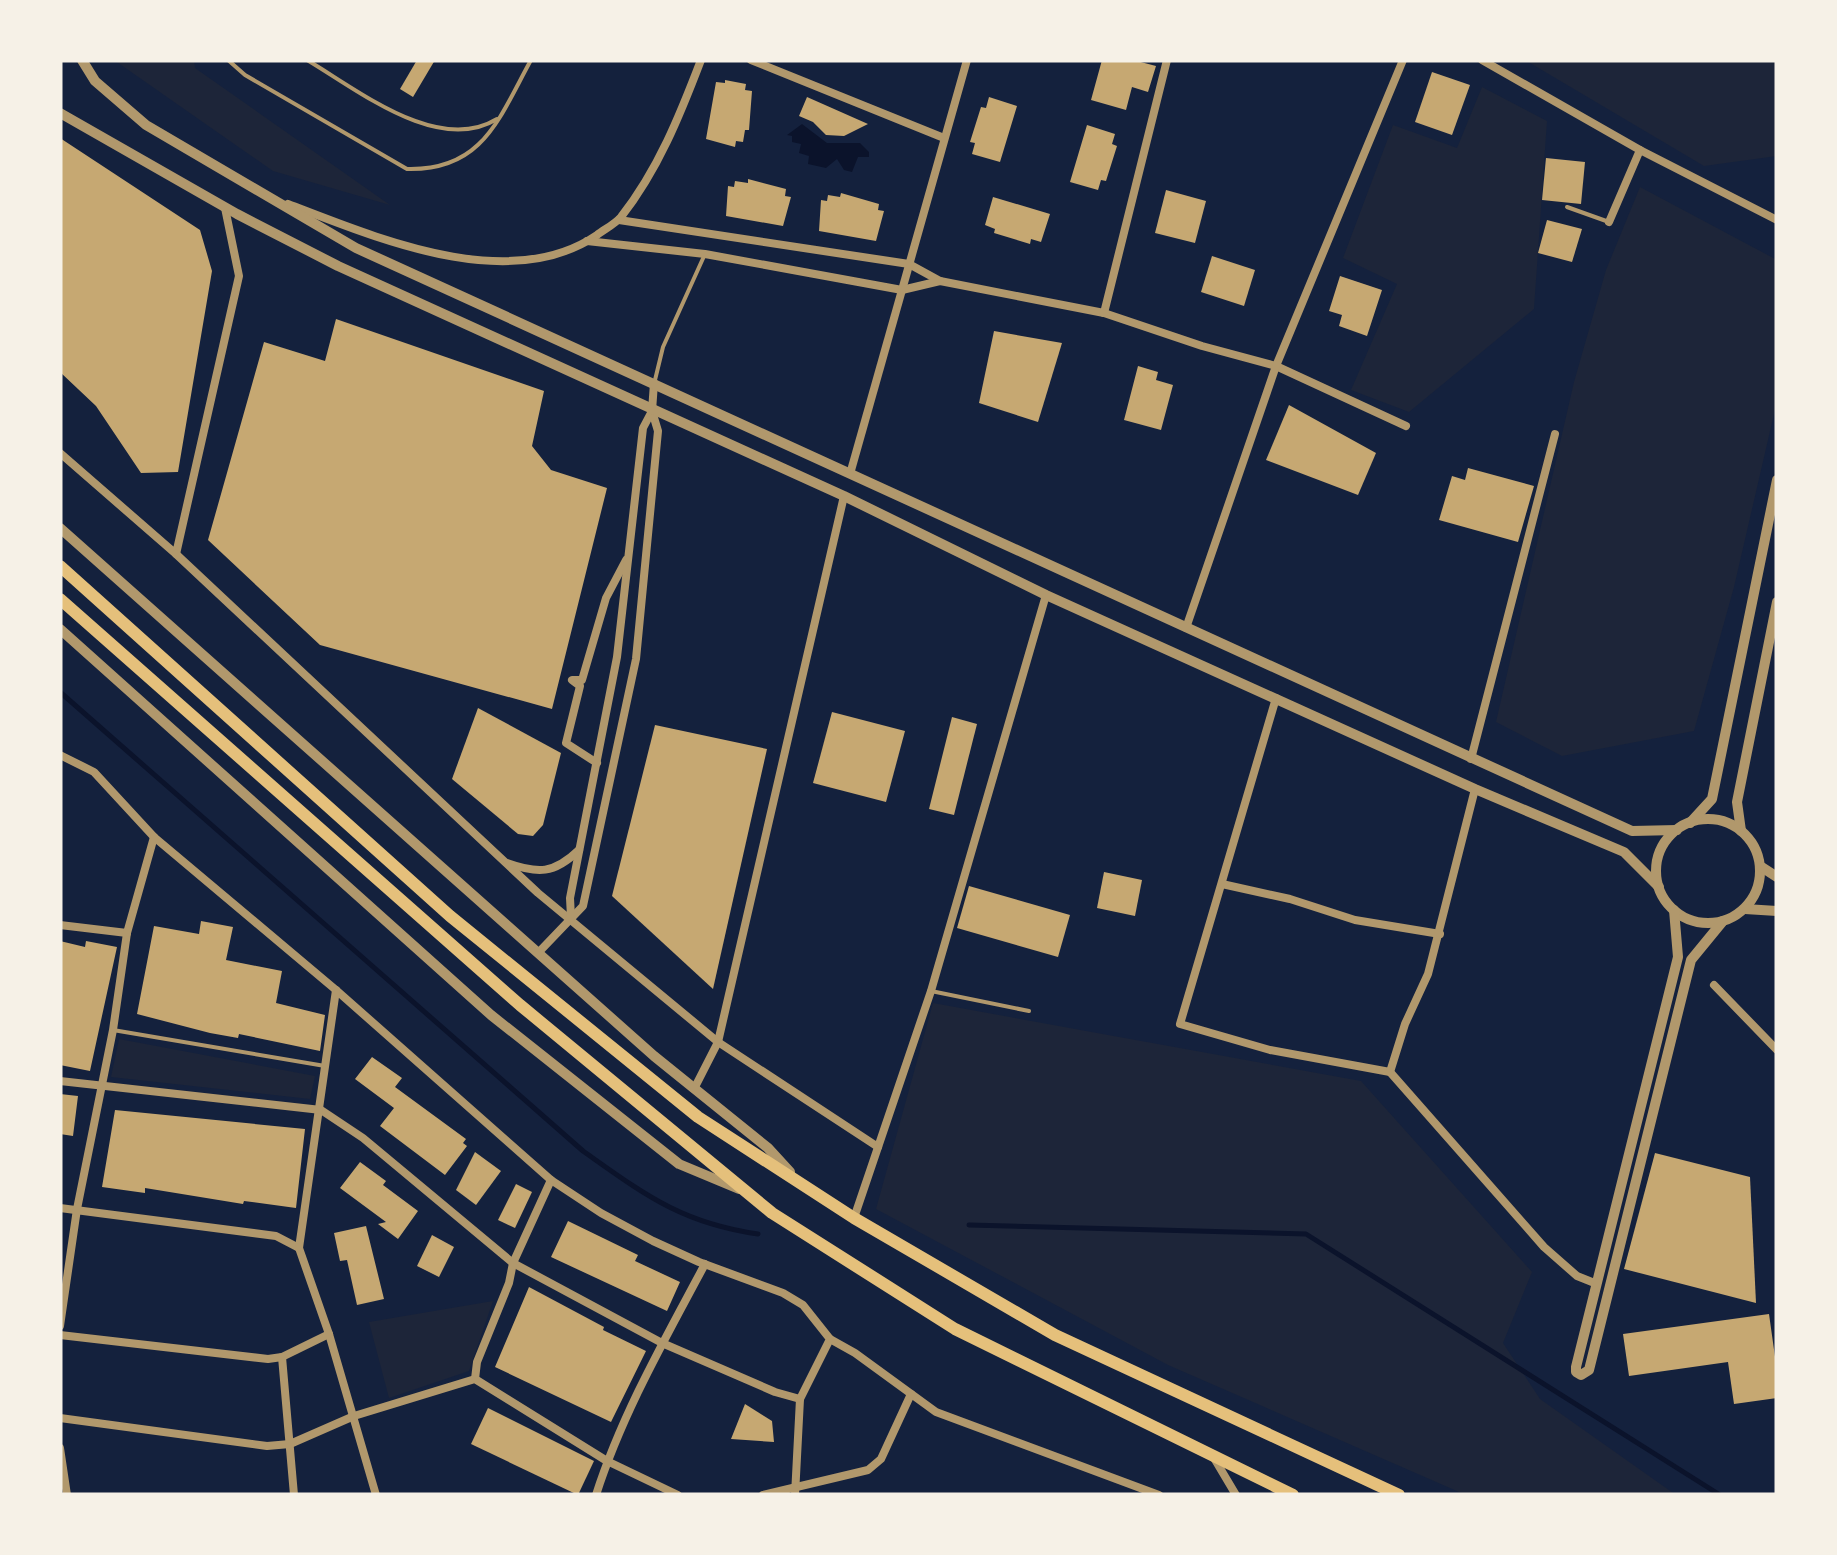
<svg xmlns="http://www.w3.org/2000/svg" width="1837" height="1555" viewBox="0 0 1837 1555" font-family="Rubik,sans-serif">
  <rect width="100%" height="100%" fill="#14213d"/>
  <g fill="#1d2539">
    <path d="M114 60H194L195 68 390 205 273 171Z"/>
    <path d="M1525 60H1777V156L1704 166Z"/>
    <path d="M1482 87 1547 121 1534 309 1409 412 1351 390 1397 284 1343 258 1393 125 1457 148Z"/>
    <path d="M1640 187 1777 260V401L1734 587 1694 731 1562 756 1496 722 1574 382 1606 270Z"/>
    <path d="M933 1003 1361 1081 1532 1272 1503 1343 1540 1399 1676 1495H1466L1168 1365 876 1209Z"/>
    <path d="M119 1039 315 1076 310 1099 111 1077Z"/>
    <path d="M493 1301 469 1371 389 1398 369 1322Z"/>
  </g>
  <path fill="#0b132b" d="M802 124 827 143H860L869 152V157H858L852 172 844 170 837 159 826 168 808 164 809 156 799 153 801 144 792 142V136L787 135Z"/>
  <g fill="none" stroke-linecap="round" stroke-linejoin="round">
    <g stroke="#0b132b" stroke-width="5">
      <path d="M60 692 583 1151C644 1194 681 1223 758 1234"/>
      <path d="M969 1225 1306 1234 1720 1495"/>
    </g>
  </g>
  <g fill="#c6a872">
    <path d="M417 60H435L413 97 400 89Z"/>
    <path d="M1102 60H1133L1156 66 1148 92 1132 87 1126 110 1091 100Z"/>
    <path d="M1432 72 1470 85 1452 135 1415 122Z"/>
    <path d="M725 80 746 84 745 90 752 91 749 130H745L743 142 736 141 735 147 706 139 716 82 725 83Z"/>
    <path d="M807 97 868 124 844 136 826 135 813 122 799 116Z"/>
    <path d="M989 97 1017 106 1000 162 972 154 975 143 970 142 981 107 986 108Z"/>
    <path d="M1087 125 1115 134 1112 144 1117 146 1106 181 1101 180 1098 190 1070 182Z"/>
    <path d="M60 138 200 230 212 271 178 472 141 473 96 406 60 372Z"/>
    <path d="M1546 158 1585 162 1581 204 1542 200Z"/>
    <path d="M748 179 786 189 785 196 791 197 783 226 726 216 728 186 734 187 735 181 748 183Z"/>
    <path d="M1166 190 1206 201 1195 243 1155 233Z"/>
    <path d="M841 193 879 204 878 210 884 211 876 241 819 231 821 200 827 201 828 195 840 197Z"/>
    <path d="M993 197 1050 214 1041 242 1031 239 1030 244 994 233 995 229 985 225Z"/>
    <path d="M1547 220 1582 229 1572 262 1538 253Z"/>
    <path d="M1212 256 1255 270 1244 306 1201 292Z"/>
    <path d="M1340 276 1382 290 1367 336 1339 326 1342 315 1329 311Z"/>
    <path d="M336 319 544 391 532 446 551 470 607 488 552 709 320 645 208 540 264 342 325 361Z"/>
    <path d="M994 331 1062 343 1038 422 979 403Z"/>
    <path d="M1138 366 1158 372 1156 380 1173 385 1161 430 1124 420Z"/>
    <path d="M1289 405 1376 453 1358 495 1266 460Z"/>
    <path d="M1468 468 1534 486 1518 542 1439 520 1452 476 1465 480Z"/>
    <path d="M478 708 561 753 543 825 533 836 518 834 452 779Z"/>
    <path d="M832 712 905 731 886 802 813 783Z"/>
    <path d="M952 717 977 724 954 815 929 809Z"/>
    <path d="M655 725 767 749 713 989 612 896Z"/>
    <path d="M1104 872 1142 880 1135 916 1097 908Z"/>
    <path d="M969 886 1070 915 1058 957 957 928Z"/>
    <path d="M201 921 233 927 226 960 282 971 276 1003 325 1015 320 1051 239 1034 238 1038 210 1033 137 1014 154 926 199 934Z"/>
    <path d="M60 941 85 947 86 941 117 947 90 1071 60 1065Z"/>
    <path d="M372 1057 402 1078 395 1087 466 1139 463 1143 467 1146 445 1175 380 1126 394 1108 355 1079Z"/>
    <path d="M60 1094 78 1096 73 1136 60 1134Z"/>
    <path d="M115 1110 305 1129 296 1208 244 1201 243 1204 145 1188V1193L102 1187Z"/>
    <path d="M475 1152 501 1171 476 1205 456 1190Z"/>
    <path d="M1655 1153 1750 1177 1756 1303 1624 1269Z"/>
    <path d="M360 1162 386 1181 383 1185 418 1211 398 1239 378 1224 386 1222 340 1188Z"/>
    <path d="M516 1184 532 1192 515 1228 498 1220Z"/>
    <path d="M568 1221 638 1255 635 1261 680 1282 667 1311 551 1257Z"/>
    <path d="M366 1226 384 1299 357 1305 347 1260 340 1261 334 1233Z"/>
    <path d="M432 1235 454 1247 439 1277 417 1266Z"/>
    <path d="M529 1287 604 1327 603 1330 646 1351 611 1422 495 1367Z"/>
    <path d="M1769 1314 1777 1371V1398L1734 1404 1728 1362 1629 1376 1623 1334Z"/>
    <path d="M745 1404 772 1421 774 1442 731 1439Z"/>
    <path d="M488 1408 594 1461 578 1495 471 1444Z"/>
  </g>
  <g fill="none" stroke-linecap="round" stroke-linejoin="round">
    <g stroke="#b1986c" stroke-width="4">
      <path d="M228 60 245 75 407 169C483 171 499 118 531 60"/>
      <path d="M307 60C358 90 438 155 497 119"/>
      <path d="M1567 207 1609 222"/>
      <path d="M655 380 663 347 705 254"/>
      <path d="M931 991 1029 1011"/>
      <path d="M113 1030 325 1066"/>
    </g>
    <g stroke="#b1986c" stroke-width="8">
      <path d="M751 60 944 138"/>
      <path d="M1482 60 1640 150 1777 220"/>
      <path d="M288 204C377 238 509 295 597 235 605 229 615 224 621 217 658 170 680 115 701 60"/>
      <path d="M619 220 909 264 940 281 1104 313 1202 346 1276 366 1406 426"/>
      <path d="M1609 222 1640 150"/>
      <path d="M587 241 705 254 902 290 940 281"/>
      <path d="M1104 313 1167 60"/>
      <path d="M60 453 176 554 239 276 225 208"/>
      <path d="M850 474 967 60"/>
      <path d="M176 554 538 893 718 1042 878 1147"/>
      <path d="M1186 628 1276 366 1403 60"/>
      <path d="M1276 698 1180 1024 1270 1050 1390 1072 1544 1247 1577 1276 1597 1284"/>
      <path d="M60 755 94 772 154 837 336 990 551 1180 601 1213 653 1241 699 1262 783 1293 803 1305 830 1339 800 1399 795 1495"/>
      <path d="M1471 759 1555 434"/>
      <path d="M597 763 566 743 580 686 572 680H582L606 598 626 560"/>
      <path d="M507 863C538 874 554 874 579 850"/>
      <path d="M1222 884 1290 899 1355 920 1440 934"/>
      <path d="M571 917 570 898 617 657 643 428 652 411 654 383"/>
      <path d="M60 925 127 933"/>
      <path d="M538 953 583 906 636 659 658 431 652 411"/>
      <path d="M1714 985 1777 1050"/>
      <path d="M1390 1072 1405 1024 1428 974 1475 789"/>
      <path d="M60 1081 321 1110 363 1138 513 1263 662 1343 775 1392 800 1399"/>
      <path d="M694 1089 718 1042 844 496"/>
      <path d="M60 1208 276 1236 299 1248 329 1334 376 1495"/>
      <path d="M854 1218 931 991 1046 595"/>
      <path d="M299 1248 336 990"/>
      <path d="M60 1326 77 1209 113 1030 127 933 154 837"/>
      <path d="M60 1335 268 1359 282 1357 329 1334"/>
      <path d="M830 1339 855 1353 936 1412 1159 1495"/>
      <path d="M282 1357 294 1495"/>
      <path d="M475 1379 477 1362 509 1283 513 1263 551 1180"/>
      <path d="M60 1418 267 1446 290 1444 354 1416 475 1379 607 1461 678 1495"/>
      <path d="M60 1448 67 1495"/>
      <path d="M1214 1458 1236 1495"/>
      <path d="M596 1495C622 1414 665 1339 705 1264"/>
      <path d="M763 1495 868 1470 881 1459 911 1394"/>
    </g>
    <g stroke="#b1986c" stroke-width="10">
      <path d="M82 60 95 81 146 125 356 248 1632 831 1677 830"/>
      <path d="M60 113 237 214 338 266 844 496 1046 595 1475 789 1624 852 1659 887"/>
      <path d="M60 528 654 1056 768 1148 790 1172"/>
      <path d="M60 629 491 1015 679 1164 739 1189"/>
      <circle cx="1708" cy="871" r="52"/>
      <path d="M1690 823 1712 799 1777 480"/>
      <path d="M1741 831 1737 802 1777 602"/>
      <path d="M1760 866 1777 877"/>
      <path d="M1745 909 1777 911"/>
      <path d="M1674 910 1678 957 1576 1367V1372L1581 1375 1589 1370 1691 960 1723 921"/>
    </g>
    <g stroke="#e5c07b" stroke-width="12">
      <path d="M60 566 450 916 698 1117 854 1218 1055 1335 1399 1495"/>
      <path d="M60 599 520 1005 772 1213 955 1329 1293 1495"/>
    </g>
  </g>
  <rect width="1837" height="1555" fill="none" stroke="#f6f1e7" stroke-width="125"/>
</svg>
